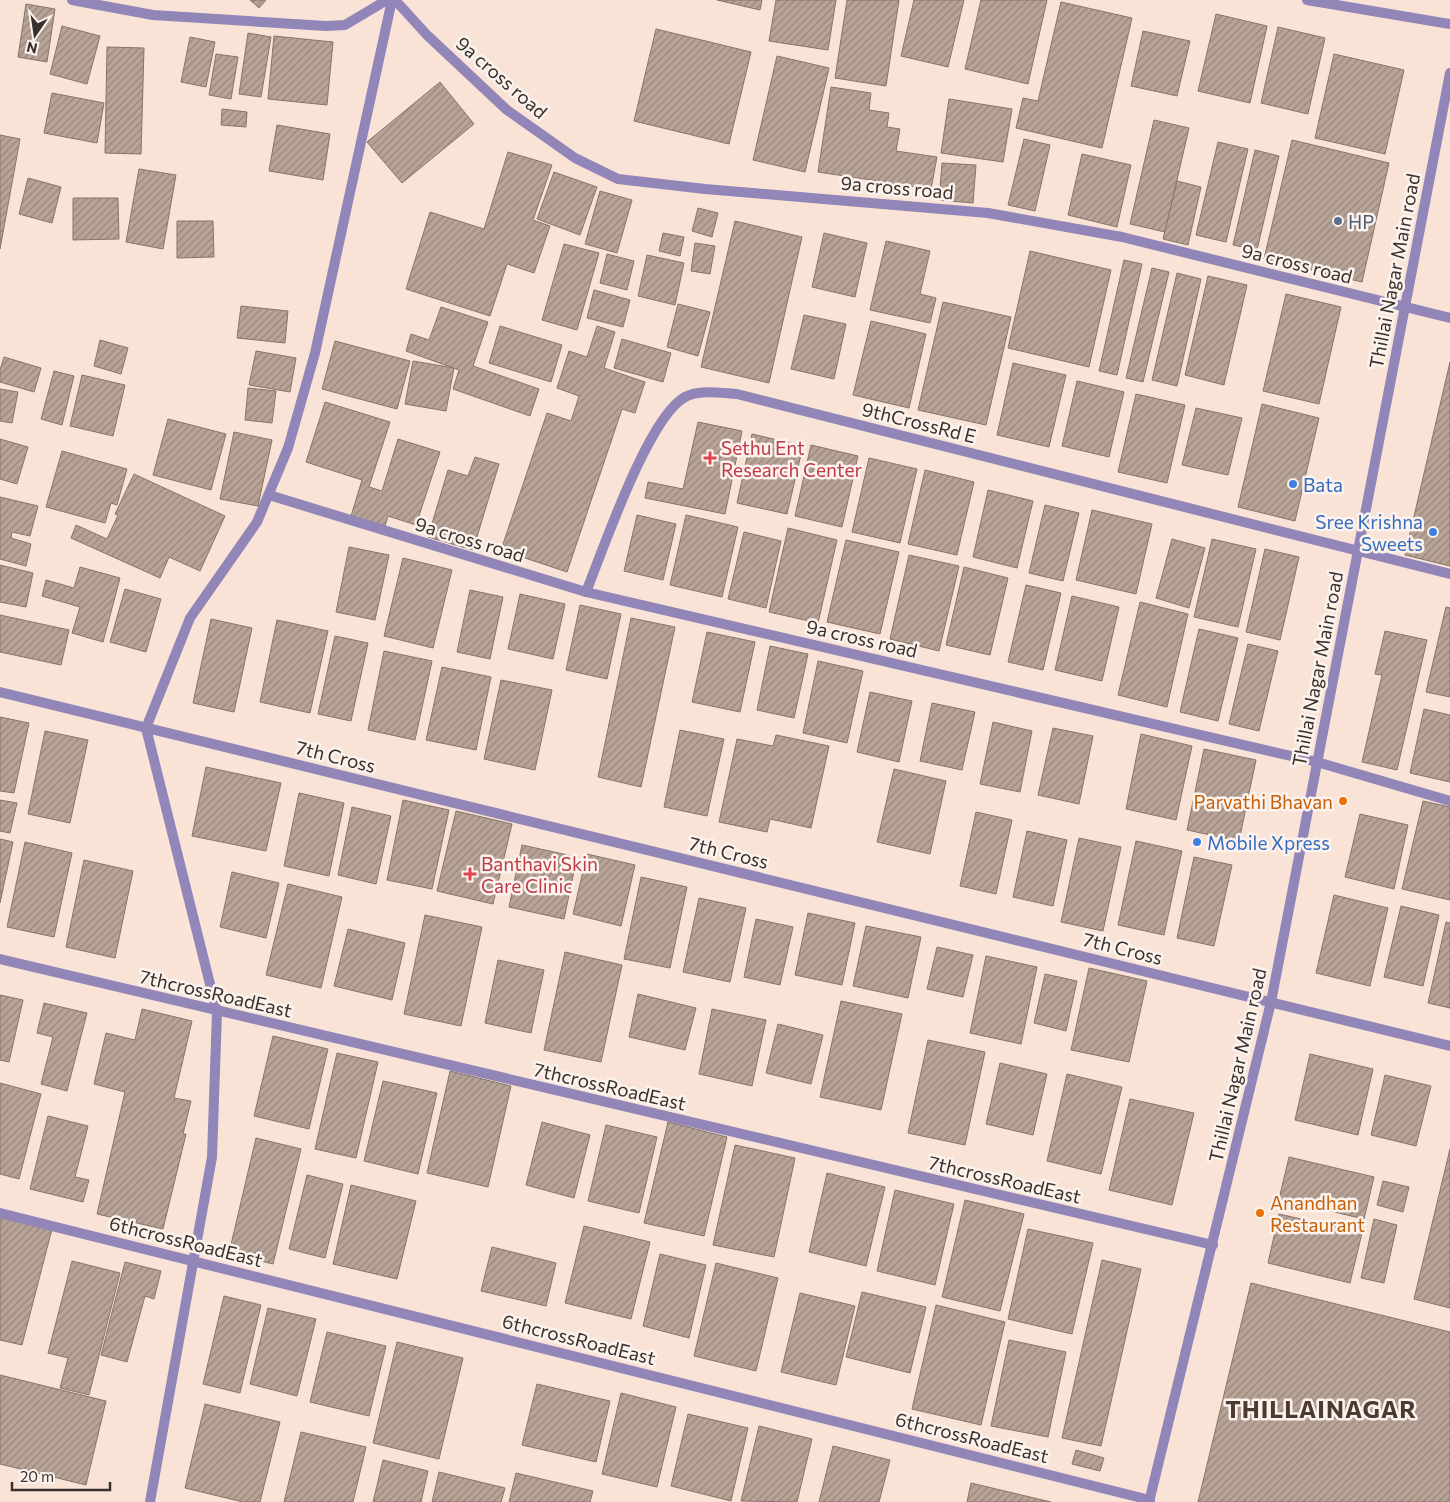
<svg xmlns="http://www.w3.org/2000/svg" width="1450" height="1502" viewBox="0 0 1450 1502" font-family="Commissioner,sans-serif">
  <defs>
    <pattern id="building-hatch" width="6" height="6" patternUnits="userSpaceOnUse" patternTransform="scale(1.25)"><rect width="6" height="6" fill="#b8a397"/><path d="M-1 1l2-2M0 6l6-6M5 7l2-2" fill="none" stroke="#97857b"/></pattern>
  </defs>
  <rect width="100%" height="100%" fill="#f9e3d6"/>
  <g fill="url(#building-hatch)" stroke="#877468">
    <path d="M250 0H266L259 8Z"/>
    <path d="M717 0H762L760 10Z"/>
    <path d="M776 0H836L828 50 769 41Z"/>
    <path d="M847 0H899L886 86 835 78Z"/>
    <path d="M914 0H964L948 67 901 56Z"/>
    <path d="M981 0H1047L1028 84 965 69Z"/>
    <path d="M1061 2 1132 18 1102 148 1016 128 1023 98 1038 101Z"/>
    <path d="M26 4 55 9 47 62 18 57Z"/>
    <path d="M1216 14 1267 26 1250 103 1198 91Z"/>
    <path d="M62 26 100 36 87 84 50 74Z"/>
    <path d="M1278 27 1325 38 1308 114 1261 103Z"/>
    <path d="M656 29 751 52 729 144 634 121Z"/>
    <path d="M1143 31 1190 41 1177 96 1131 86Z"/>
    <path d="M248 33 271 37 261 97 239 94Z"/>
    <path d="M274 36 333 42 327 105 268 99Z"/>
    <path d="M190 37 215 42 206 87 181 82Z"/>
    <path d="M107 47 144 48 141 154 105 153Z"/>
    <path d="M216 54 238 57 231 99 209 95Z"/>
    <path d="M1334 54 1404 70 1385 154 1315 138Z"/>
    <path d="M777 56 829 68 805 172 753 160Z"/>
    <path d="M440 82 474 124 402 183 367 142Z"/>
    <path d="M831 87 871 93 869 110 889 113 887 127 900 129 896 151 937 157 931 189 818 172Z"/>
    <path d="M52 93 104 103 97 143 44 133Z"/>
    <path d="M949 99 1012 109 1003 162 941 153Z"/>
    <path d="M222 109 247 112 246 127 221 125Z"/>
    <path d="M1154 120 1189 128 1165 232 1130 224Z"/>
    <path d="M277 125 330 134 323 180 269 171Z"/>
    <path d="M0 135 20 139 0 249Z"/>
    <path d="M1024 139 1050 145 1035 211 1008 205Z"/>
    <path d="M1292 140 1389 163 1362 282 1264 259Z"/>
    <path d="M1218 142 1248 149 1226 242 1196 235Z"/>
    <path d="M1255 150 1279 156 1257 250 1233 245Z"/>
    <path d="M508 152 552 165 533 220 550 226 534 273 507 264 490 316 406 289 430 212 484 229Z"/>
    <path d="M1082 154 1131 165 1117 227 1068 215Z"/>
    <path d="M942 163 976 165 973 203 939 200Z"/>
    <path d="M139 169 176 175 163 249 126 242Z"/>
    <path d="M554 172 597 187 580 235 537 219Z"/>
    <path d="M28 178 61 187 52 223 19 214Z"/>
    <path d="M1177 181 1201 187 1188 245 1163 239Z"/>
    <path d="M600 191 632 200 617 253 585 244Z"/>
    <path d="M73 198H118L119 239 73 240Z"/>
    <path d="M698 208 718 213 712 237 692 231Z"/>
    <path d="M177 221H213L214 257 177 258Z"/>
    <path d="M735 221 802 237 769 383 701 367Z"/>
    <path d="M663 233 684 237 680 256 659 251Z"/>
    <path d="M824 233 867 243 855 297 812 287Z"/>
    <path d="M886 241 930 251 920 294 936 298 930 323 870 310Z"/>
    <path d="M695 243 715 246 710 274 691 271Z"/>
    <path d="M564 244 599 253 577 330 542 320Z"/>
    <path d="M1030 251 1111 270 1089 367 1008 348Z"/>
    <path d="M607 254 634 261 627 290 600 283Z"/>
    <path d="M647 255 684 263 675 305 638 296Z"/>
    <path d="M1124 260 1142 264 1117 375 1099 371Z"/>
    <path d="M1152 268 1169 272 1143 382 1126 378Z"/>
    <path d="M1177 273 1201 279 1177 386 1152 380Z"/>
    <path d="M1208 276 1247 285 1224 385 1185 375Z"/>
    <path d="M594 290 630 300 623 327 587 318Z"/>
    <path d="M1286 294 1341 307 1319 404 1263 391Z"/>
    <path d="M943 302 1011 317 986 425 918 410Z"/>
    <path d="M678 304 710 312 698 356 667 347Z"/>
    <path d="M241 306 288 311 285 343 237 338Z"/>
    <path d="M441 307 488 322 473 366 539 389 530 416 453 389 459 370 406 351 411 334 429 340Z"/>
    <path d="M804 315 846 324 834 379 791 369Z"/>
    <path d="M871 321 926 334 909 408 853 395Z"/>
    <path d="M500 326 562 345 551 382 489 363Z"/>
    <path d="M597 326 615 332 604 368 645 382 635 413 622 409 567 572 501 550 547 413 571 421 579 396 557 388 569 351 587 357Z"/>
    <path d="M622 339 671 353 663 382 614 368Z"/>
    <path d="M100 340 128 348 121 374 94 366Z"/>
    <path d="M335 341 410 361 397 409 322 389Z"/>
    <path d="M256 351 296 358 290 392 249 385Z"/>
    <path d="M4 357 41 368 34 392 0 382V370Z"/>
    <path d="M413 361 454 368 446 411 405 404Z"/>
    <path d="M1450 362V566L1405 555Z"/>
    <path d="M1013 363 1066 375 1049 447 997 435Z"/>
    <path d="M54 371 74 376 62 425 41 419Z"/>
    <path d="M82 375 125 385 113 436 70 426Z"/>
    <path d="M1077 381 1124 392 1109 457 1062 446Z"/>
    <path d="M248 388 276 391 272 423 245 420Z"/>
    <path d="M0 389 18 392 12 423 0 421Z"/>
    <path d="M1136 394 1185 405 1167 483 1118 472Z"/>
    <path d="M325 402 390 422 369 487 382 491 398 439 440 452 416 525 388 516 385 526 351 516 362 480 306 462Z"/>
    <path d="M1262 404 1319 418 1295 521 1238 507Z"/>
    <path d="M1196 408 1242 418 1228 475 1182 465Z"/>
    <path d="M168 419 226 434 211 490 153 475Z"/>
    <path d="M698 422 742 431 725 514 645 498 648 482 683 489Z"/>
    <path d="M234 432 272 440 258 506 220 499Z"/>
    <path d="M752 434 803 446 787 514 737 503Z"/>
    <path d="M0 439 28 447 17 484 0 479Z"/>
    <path d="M811 445 858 456 842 527 795 516Z"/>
    <path d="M62 451 127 469 117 505 111 503 105 523 46 507Z"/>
    <path d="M475 457 499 464 473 550 428 537 448 470 468 476Z"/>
    <path d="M869 458 917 469 900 543 852 532Z"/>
    <path d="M925 470 974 482 957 555 908 544Z"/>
    <path d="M134 474 225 516 200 571 169 557 160 578 71 538 76 525 107 539 118 515 115 514Z"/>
    <path d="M988 490 1033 501 1017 568 973 557Z"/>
    <path d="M0 497 38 506 30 536 12 532 11 538 31 544 26 566 0 559Z"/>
    <path d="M1045 505 1079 513 1063 581 1029 573Z"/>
    <path d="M1092 510 1152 524 1136 594 1076 580Z"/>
    <path d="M637 515 676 524 663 580 624 571Z"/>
    <path d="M686 515 738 527 722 597 670 585Z"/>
    <path d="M788 528 837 540 818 623 769 612Z"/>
    <path d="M744 532 781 541 766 608 728 599Z"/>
    <path d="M1172 539 1205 548 1189 608 1156 598Z"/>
    <path d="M1212 539 1256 549 1238 627 1194 617Z"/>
    <path d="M846 540 899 552 880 634 827 622Z"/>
    <path d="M349 547 389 555 375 620 336 612Z"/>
    <path d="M1265 549 1299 557 1280 640 1246 632Z"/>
    <path d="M909 555 959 566 939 651 890 639Z"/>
    <path d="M403 558 452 570 433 648 384 636Z"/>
    <path d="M0 565 33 573 26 607 0 602Z"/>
    <path d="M80 567 120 578 103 642 72 633 80 607 42 596 46 580 74 588Z"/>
    <path d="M964 567 1008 578 990 655 946 645Z"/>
    <path d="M1026 585 1061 593 1043 670 1008 662Z"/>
    <path d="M125 589 161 599 146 652 110 642Z"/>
    <path d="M470 590 503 597 490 659 457 652Z"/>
    <path d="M520 594 565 604 553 659 508 649Z"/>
    <path d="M1072 596 1119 607 1102 681 1055 670Z"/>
    <path d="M1140 602 1188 614 1167 707 1118 695Z"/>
    <path d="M580 605 621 614 607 679 566 670Z"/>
    <path d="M1446 607 1450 608V697L1426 692Z"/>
    <path d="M0 615 69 630 61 665 0 652Z"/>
    <path d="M631 618 675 627 641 787 598 777Z"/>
    <path d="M211 619 252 628 234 712 193 703Z"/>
    <path d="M277 620 328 631 310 713 260 702Z"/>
    <path d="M1199 629 1238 638 1218 721 1180 712Z"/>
    <path d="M1385 631 1427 640 1397 770 1362 762 1382 675 1375 674Z"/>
    <path d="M707 632 755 642 740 712 692 702Z"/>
    <path d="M335 636 368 643 351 721 318 714Z"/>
    <path d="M1248 644 1278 651 1259 731 1229 724Z"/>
    <path d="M770 646 808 654 794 718 757 710Z"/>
    <path d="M384 651 432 661 415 740 368 730Z"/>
    <path d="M818 661 863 671 847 743 803 733Z"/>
    <path d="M442 667 491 677 476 750 426 740Z"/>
    <path d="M501 680 552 690 535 770 484 759Z"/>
    <path d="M870 692 912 701 899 762 857 752Z"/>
    <path d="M932 703 975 712 962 770 920 761Z"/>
    <path d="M1424 709 1450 715V782L1410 773Z"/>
    <path d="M0 717 29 723 14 793 0 791Z"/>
    <path d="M993 722 1032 731 1020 792 980 784Z"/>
    <path d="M1053 728 1093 736 1079 804 1038 795Z"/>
    <path d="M680 730 724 739 707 816 664 807Z"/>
    <path d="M45 731 88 740 70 823 28 814Z"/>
    <path d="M1141 734 1192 746 1176 820 1126 809Z"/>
    <path d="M776 735 829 746 811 828 770 819 767 832 719 822 737 739 773 746Z"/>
    <path d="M1204 749 1256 760 1239 841 1187 830Z"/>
    <path d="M206 767 281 783 266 851 192 836Z"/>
    <path d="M894 769 946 781 930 854 877 842Z"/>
    <path d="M299 793 344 803 329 876 284 866Z"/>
    <path d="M0 800 17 803 10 833 0 831Z"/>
    <path d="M403 800 449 810 432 889 387 880Z"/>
    <path d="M1423 801 1450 807V900L1402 889Z"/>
    <path d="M352 807 391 816 376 884 338 875Z"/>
    <path d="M456 811 512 824 493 904 437 891Z"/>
    <path d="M976 812 1012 820 996 894 960 886Z"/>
    <path d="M1360 814 1408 825 1394 889 1345 877Z"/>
    <path d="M1027 831 1067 840 1053 906 1013 897Z"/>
    <path d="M1079 838 1121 847 1103 931 1061 922Z"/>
    <path d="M0 839 13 842 0 903Z"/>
    <path d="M1136 841 1182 851 1164 935 1118 925Z"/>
    <path d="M25 842 72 853 54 937 7 927Z"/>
    <path d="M522 845 577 857 564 919 509 907Z"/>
    <path d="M587 854 635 865 621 926 573 914Z"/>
    <path d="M1194 857 1232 865 1214 946 1177 938Z"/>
    <path d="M84 860 133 871 115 958 66 947Z"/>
    <path d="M232 872 279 883 266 938 220 927Z"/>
    <path d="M641 877 687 887 670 968 624 959Z"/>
    <path d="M288 884 342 897 321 988 266 975Z"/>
    <path d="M1334 895 1388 908 1370 986 1316 973Z"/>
    <path d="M699 898 746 908 730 982 683 972Z"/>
    <path d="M1401 906 1439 915 1423 986 1384 977Z"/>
    <path d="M808 913 855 923 842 985 795 975Z"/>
    <path d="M425 915 482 927 461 1026 404 1014Z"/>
    <path d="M756 919 793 927 780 985 744 977Z"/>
    <path d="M1446 922 1450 923V1008L1428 1003Z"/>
    <path d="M866 926 921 937 908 998 853 986Z"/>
    <path d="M348 929 405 943 392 1000 334 986Z"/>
    <path d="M937 947 973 955 963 997 927 989Z"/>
    <path d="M565 952 622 965 601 1062 544 1050Z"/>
    <path d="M986 956 1037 967 1021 1044 970 1033Z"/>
    <path d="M498 960 544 970 531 1033 485 1023Z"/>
    <path d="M1089 968 1147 981 1129 1062 1071 1050Z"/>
    <path d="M1045 974 1077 981 1066 1031 1034 1023Z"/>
    <path d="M638 994 696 1008 685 1050 629 1037Z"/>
    <path d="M0 995 23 1000 9 1062 0 1060Z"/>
    <path d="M841 1001 902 1014 881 1110 820 1097Z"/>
    <path d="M44 1003 87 1013 67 1091 41 1084 53 1037 37 1033Z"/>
    <path d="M142 1009 192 1021 174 1098 191 1101 183 1134H186L163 1229 97 1214 125 1092 94 1084 106 1033 135 1040Z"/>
    <path d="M712 1009 766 1020 752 1086 699 1074Z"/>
    <path d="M778 1024 823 1035 811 1084 766 1073Z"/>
    <path d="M273 1036 328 1049 309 1129 254 1116Z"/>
    <path d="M928 1040 985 1052 965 1145 908 1133Z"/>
    <path d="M337 1053 378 1062 356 1158 315 1149Z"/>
    <path d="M1310 1054 1373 1069 1358 1135 1295 1120Z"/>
    <path d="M1000 1063 1047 1074 1033 1135 986 1124Z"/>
    <path d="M450 1071 511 1086 488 1187 427 1173Z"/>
    <path d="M1067 1074 1122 1087 1101 1174 1047 1161Z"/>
    <path d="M1385 1075 1431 1086 1416 1146 1371 1135Z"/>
    <path d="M383 1081 437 1093 418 1174 364 1161Z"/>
    <path d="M0 1083 41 1094 19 1179 0 1174Z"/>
    <path d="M1130 1099 1194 1113 1172 1205 1109 1190Z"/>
    <path d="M48 1116 88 1126 75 1177 89 1180 83 1202 30 1189Z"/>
    <path d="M542 1122 590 1135 574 1198 526 1185Z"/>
    <path d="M668 1122 727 1137 704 1236 644 1223Z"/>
    <path d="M606 1125 657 1137 639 1213 588 1201Z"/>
    <path d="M256 1138 301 1149 273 1264 229 1253Z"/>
    <path d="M735 1145 795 1158 774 1257 713 1245Z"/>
    <path d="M1450 1149V1308L1414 1299Z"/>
    <path d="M1289 1157 1374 1177 1364 1219 1279 1199Z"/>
    <path d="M827 1173 885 1187 866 1266 809 1252Z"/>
    <path d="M307 1175 343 1184 325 1258 289 1249Z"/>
    <path d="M1383 1181 1409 1187 1403 1212 1377 1205Z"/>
    <path d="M351 1185 416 1201 397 1279 333 1264Z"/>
    <path d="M895 1190 954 1204 935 1285 877 1271Z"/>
    <path d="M965 1200 1024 1214 1000 1311 942 1297Z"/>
    <path d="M1279 1214 1362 1233 1350 1283 1268 1263Z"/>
    <path d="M0 1216 52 1229 22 1345 0 1340Z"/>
    <path d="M1374 1219 1397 1225 1384 1283 1361 1278Z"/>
    <path d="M584 1226 650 1242 631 1319 565 1303Z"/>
    <path d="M1028 1229 1093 1243 1072 1334 1008 1319Z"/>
    <path d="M492 1247 556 1263 546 1306 481 1291Z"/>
    <path d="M660 1254 706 1265 689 1338 643 1326Z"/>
    <path d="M1102 1260 1141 1269 1101 1446 1062 1438Z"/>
    <path d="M72 1261 120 1273 89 1395 60 1388 68 1358 48 1353Z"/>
    <path d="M125 1262 161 1271 154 1299 145 1296 127 1362 101 1355Z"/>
    <path d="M716 1263 778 1278 756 1371 694 1356Z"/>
    <path d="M1251 1283 1450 1332V1502H1198Z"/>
    <path d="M862 1292 926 1307 910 1373 846 1357Z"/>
    <path d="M800 1293 855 1306 836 1385 781 1372Z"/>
    <path d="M224 1296 261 1305 240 1393 203 1384Z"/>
    <path d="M936 1305 1005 1322 981 1425 912 1409Z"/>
    <path d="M268 1308 316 1319 297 1396 250 1384Z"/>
    <path d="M327 1332 386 1346 369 1416 310 1402Z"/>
    <path d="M1009 1340 1066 1352 1048 1437 991 1426Z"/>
    <path d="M397 1342 463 1358 439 1459 373 1443Z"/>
    <path d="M0 1375 106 1401 86 1485 0 1464Z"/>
    <path d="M537 1384 610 1401 596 1462 522 1445Z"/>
    <path d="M621 1393 676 1407 657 1487 602 1474Z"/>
    <path d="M205 1404 280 1422 260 1502H243L185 1488Z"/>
    <path d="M688 1414 748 1428 731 1501 671 1486Z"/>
    <path d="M759 1426 812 1439 797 1502 741 1501Z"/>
    <path d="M301 1432 366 1447 353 1502H284Z"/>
    <path d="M833 1446 890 1460 879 1502H819Z"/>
    <path d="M1076 1450 1104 1458 1100 1471 1072 1464Z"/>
    <path d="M383 1460 428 1471 421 1502H373Z"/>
    <path d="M439 1472 505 1488 501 1502H432Z"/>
    <path d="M516 1473 593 1491 590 1502H509Z"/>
    <path d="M971 1483 1051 1502H967Z"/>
  </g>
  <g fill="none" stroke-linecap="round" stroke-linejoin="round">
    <g stroke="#9285b8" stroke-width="10">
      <path d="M72 0 153 15 326 26 345 25 387 0"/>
      <path d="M395 0 427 35 507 110 575 158 618 179 705 189 988 213 1122 237 1450 318"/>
      <path d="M1307 0 1450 24"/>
      <path d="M269 495 586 592 1317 762 1450 801"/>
      <path d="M586 592C603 550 648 417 685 397 700 389 721 393 737 394L1450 574"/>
      <path d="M0 692 1450 1046"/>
      <path d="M0 959 1213 1245"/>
      <path d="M0 1213 1150 1500"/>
      <path d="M150 1502 212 1157 217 1012 146 728 190 618 257 522 288 448 315 353 392 0"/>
    </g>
    <path stroke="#9285b8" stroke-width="10" d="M1149 1502 1271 1002 1450 73"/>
  </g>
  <circle fill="#5c6f8a" stroke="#fcf3ee" stroke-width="2" cx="1338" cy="221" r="5"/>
  <g fill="#e0444e" stroke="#fcf3ee" stroke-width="2">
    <path d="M707.5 450.5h5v5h5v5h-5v5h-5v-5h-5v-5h5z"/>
    <path d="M467.5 866.5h5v5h5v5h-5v5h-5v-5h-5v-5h5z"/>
  </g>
  <g fill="#3f7fe0" stroke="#fcf3ee" stroke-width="2">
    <circle cx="1293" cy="484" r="5"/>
    <circle cx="1433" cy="532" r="5"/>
    <circle cx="1197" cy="842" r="5"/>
  </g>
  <g fill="#e8710a" stroke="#fcf3ee" stroke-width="2">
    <circle cx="1343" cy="801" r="5"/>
    <circle cx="1260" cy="1213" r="5"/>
  </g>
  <g text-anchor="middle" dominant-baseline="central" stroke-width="5" stroke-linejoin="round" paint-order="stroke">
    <g font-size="19" fill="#39312c" stroke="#fcf3ee">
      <text transform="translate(502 77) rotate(41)">9a cross road</text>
      <text transform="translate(897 187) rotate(5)">9a cross road</text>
      <text transform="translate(1297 263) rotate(14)">9a cross road</text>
      <text transform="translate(1394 271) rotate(-79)">Thillai Nagar Main road</text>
      <text transform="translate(919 422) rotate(14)">9thCrossRd E</text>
      <text transform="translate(470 539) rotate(17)">9a cross road</text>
      <text transform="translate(862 638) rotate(13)">9a cross road</text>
      <text transform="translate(1317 669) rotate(-79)">Thillai Nagar Main road</text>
      <text transform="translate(336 756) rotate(14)">7th Cross</text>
      <text transform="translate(729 852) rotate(14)">7th Cross</text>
      <text transform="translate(1123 948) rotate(14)">7th Cross</text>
      <text transform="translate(216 993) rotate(13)">7thcrossRoadEast</text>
      <text transform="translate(1237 1065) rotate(-77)">Thillai Nagar Main road</text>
      <text transform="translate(610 1086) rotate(13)">7thcrossRoadEast</text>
      <text transform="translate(1005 1179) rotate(13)">7thcrossRoadEast</text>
      <text transform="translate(186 1241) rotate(14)">6thcrossRoadEast</text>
      <text transform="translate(579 1339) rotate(14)">6thcrossRoadEast</text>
      <text transform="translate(972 1437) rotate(14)">6thcrossRoadEast</text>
    </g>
    <g font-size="19" fill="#4e5e75" stroke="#fcf3ee" text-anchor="start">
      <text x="1348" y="221">HP</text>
    </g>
    <g font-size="19" fill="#be3a42" stroke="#fcf3ee" text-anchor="start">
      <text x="721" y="447">Sethu Ent<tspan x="721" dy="22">Research Center</tspan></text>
      <text x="481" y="863">Banthavi Skin<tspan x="481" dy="22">Care Clinic</tspan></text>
    </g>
    <g font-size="19" fill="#366cbe" stroke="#fcf3ee" text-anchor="start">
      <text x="1303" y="484">Bata</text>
      <text x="1423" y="521" text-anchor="end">Sree Krishna<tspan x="1423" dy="22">Sweets</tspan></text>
      <text x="1207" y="842">Mobile Xpress</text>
    </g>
    <g font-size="19" fill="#c56008" stroke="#fcf3ee" text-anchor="end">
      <text x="1333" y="801">Parvathi Bhavan</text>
      <text x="1270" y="1202" text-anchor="start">Anandhan<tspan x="1270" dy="22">Restaurant</tspan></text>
    </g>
    <g font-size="24" font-weight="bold" letter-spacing="1" fill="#4c3b30" stroke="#fcf3ee">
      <text x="1321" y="1408">THILLAINAGAR</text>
    </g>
  </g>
  <g transform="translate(35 35) rotate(193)" stroke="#fcf3ee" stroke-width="4" paint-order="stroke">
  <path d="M0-4L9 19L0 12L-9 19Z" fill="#39312c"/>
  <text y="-8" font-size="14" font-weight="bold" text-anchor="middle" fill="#39312c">N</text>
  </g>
  <path d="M12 1482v8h98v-8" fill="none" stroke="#39312c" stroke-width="2.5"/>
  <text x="20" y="1482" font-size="15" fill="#39312c" stroke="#fcf3ee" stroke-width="4" paint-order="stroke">20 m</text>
</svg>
